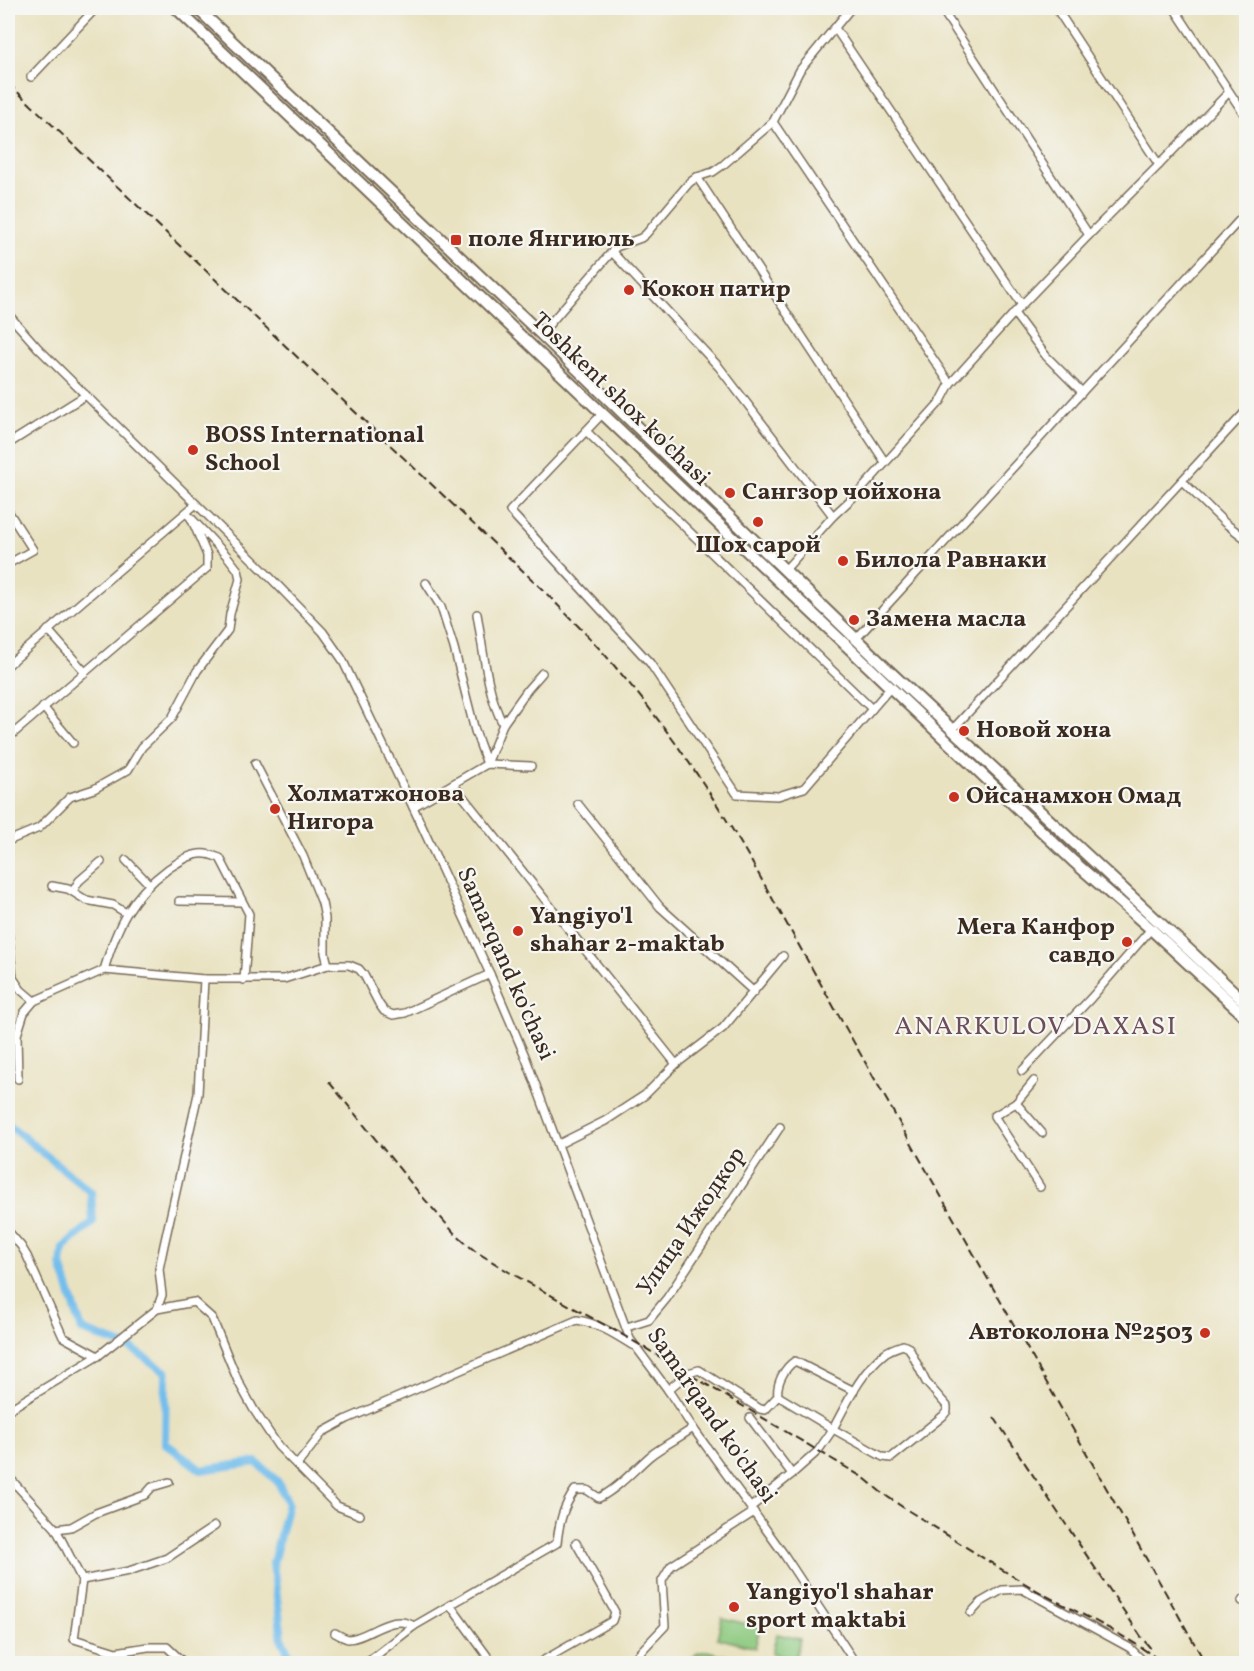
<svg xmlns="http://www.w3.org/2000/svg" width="1254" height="1671" viewBox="0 0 1254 1671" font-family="Vollkorn,serif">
  <rect width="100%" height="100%" fill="#f6f6f2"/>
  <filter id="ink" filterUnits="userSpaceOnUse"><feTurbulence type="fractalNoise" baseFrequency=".0167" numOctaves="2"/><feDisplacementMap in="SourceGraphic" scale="12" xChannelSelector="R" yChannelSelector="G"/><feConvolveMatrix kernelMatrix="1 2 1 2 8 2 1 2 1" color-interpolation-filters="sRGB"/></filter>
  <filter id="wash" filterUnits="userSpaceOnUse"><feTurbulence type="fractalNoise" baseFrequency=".008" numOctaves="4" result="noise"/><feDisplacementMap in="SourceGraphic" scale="24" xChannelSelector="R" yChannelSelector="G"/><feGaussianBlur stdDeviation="1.35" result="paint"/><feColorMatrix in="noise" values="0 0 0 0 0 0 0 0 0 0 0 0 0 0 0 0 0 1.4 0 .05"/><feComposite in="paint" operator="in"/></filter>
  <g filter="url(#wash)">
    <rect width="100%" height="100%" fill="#e9e2c1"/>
    <g fill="#8cc97f" stroke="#647a4e" stroke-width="1.5">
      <path d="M722 1618 760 1627 755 1648 717 1638Z"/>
      <path d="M777 1634 800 1639 795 1659 772 1653Z"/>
      <path d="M707 1651 755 1663H683L698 1653Z"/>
    </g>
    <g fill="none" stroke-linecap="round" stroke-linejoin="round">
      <path stroke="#73beec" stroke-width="8" d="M8 1124 91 1192 93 1222 63 1248 61 1265 82 1330 131 1348 166 1372 165 1443 201 1470 256 1462 278 1482 288 1503 273 1563 282 1640 294 1664"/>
    </g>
  </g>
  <g filter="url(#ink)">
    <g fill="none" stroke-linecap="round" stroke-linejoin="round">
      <g stroke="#786a57" stroke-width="10">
        <g id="minor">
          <path d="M941 8 1089 235"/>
          <path d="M1056 8 1159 165"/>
          <path d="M1174 8 1246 117"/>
          <path d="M835 28 1022 305"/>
          <path d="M31 77 96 8"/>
          <path d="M773 122 950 384"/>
          <path d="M697 177 885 462"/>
          <path d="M612 252 719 367 833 516"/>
          <path d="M1014 313 1046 356 1082 392"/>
          <path d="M8 314 38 348 262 569 323 632 342 659 413 807 490 974 525 1056 630 1339 668 1390 693 1428 783 1553 856 1664"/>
          <path d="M541 334 616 247 641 238 646 234 689 183 697 177 713 172 723 165 773 122 800 70 851 8"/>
          <path d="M603 413 510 511 650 663 737 794 778 796 804 788 891 687"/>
          <path d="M586 431 872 709"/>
          <path d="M8 444 86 395"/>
          <path d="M1182 481 1225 523 1246 539"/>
          <path d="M8 511 33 550 8 564"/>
          <path d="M785 570 833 516 860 491 941 401 950 384 1014 313 1089 235 1159 165 1229 92"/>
          <path d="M426 583 441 607 454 648 475 731 487 764"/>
          <path d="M477 614C483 647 487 695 503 724"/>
          <path d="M48 630 85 672"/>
          <path d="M856 639 1246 213"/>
          <path d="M8 665 196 504"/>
          <path d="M43 707 73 743"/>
          <path d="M952 730 1246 411"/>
          <path d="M8 738 207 568V555L191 518 186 513"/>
          <path d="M255 763 303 856 322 903 325 918V953L328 965"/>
          <path d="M487 764 503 724 528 689 542 673"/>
          <path d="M8 768 9 770"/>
          <path d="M453 784 676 1064"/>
          <path d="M578 804 660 907 754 992"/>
          <path d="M413 807 487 764 531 766"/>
          <path d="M8 841 39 828 70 797 94 789 128 770 142 747 172 718 197 671 228 630 230 614 240 579 238 570 227 556 191 518"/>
          <path d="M126 860 149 884"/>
          <path d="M52 886 68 889 86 900 113 905 126 913"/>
          <path d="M73 891 79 881 101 862"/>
          <path d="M179 901 242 902"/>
          <path d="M8 933 13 978 21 990 34 1001"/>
          <path d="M104 970C117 926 130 897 168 869 179 862 192 852 206 854 210 854 216 857 220 858L249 914 244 980"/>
          <path d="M1022 1071 1091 998 1151 929"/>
          <path d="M18 1079 17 1035 24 1013 34 1001 104 970 204 979H284L328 965H349L359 969 364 975 379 1004 384 1011 393 1015 405 1013 490 974"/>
          <path d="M1016 1103 1034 1081"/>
          <path d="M559 1144 605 1121 645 1095 676 1064 723 1028 783 956"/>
          <path d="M1040 1187 994 1116 1016 1103 1042 1133"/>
          <path d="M8 1231 21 1246 27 1256 63 1337 98 1356"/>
          <path d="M157 1309 162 1295 159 1269 164 1245 198 1094 204 979"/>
          <path d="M627 1327 649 1320 667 1298 780 1127"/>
          <path d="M903 1345 909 1348 926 1382 947 1406V1411L943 1416 891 1458 883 1457 833 1429C847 1403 861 1372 885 1353 890 1349 897 1347 903 1345Z"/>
          <path d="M668 1390 688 1373 699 1370 760 1409 765 1410 778 1396"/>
          <path d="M8 1410 98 1356 157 1309 194 1302 212 1318 238 1381 254 1410 278 1446 337 1506 360 1515"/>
          <path d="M750 1418 792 1474"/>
          <path d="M297 1465 323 1432 347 1419 577 1320C598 1323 616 1335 632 1345"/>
          <path d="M8 1476 56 1529 82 1580 74 1639 116 1652 148 1647H167L185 1664"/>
          <path d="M751 1507 792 1474 818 1451 833 1429 778 1396C776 1384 784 1368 795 1361L854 1391"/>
          <path d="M56 1529 71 1527 96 1513 145 1495 152 1487 169 1482"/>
          <path d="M82 1580 129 1571 167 1558 215 1526"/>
          <path d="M1242 1601 1246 1598"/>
          <path d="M450 1605 493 1664"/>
          <path d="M971 1613 981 1602 1002 1590 1022 1589 1130 1648 1146 1664"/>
          <path d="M335 1633C339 1635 344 1638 348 1639 368 1639 390 1612 414 1626"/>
          <path d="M365 1664 414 1626 557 1543C559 1523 563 1507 575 1490H587L599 1498C618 1488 633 1471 650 1456 663 1446 679 1438 693 1428"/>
          <path d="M537 1664 612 1621 615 1612 576 1543"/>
          <path d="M629 1664 665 1626 662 1581 671 1566 754 1512"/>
        </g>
      </g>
      <g stroke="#786a57" stroke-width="14">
        <g id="primary">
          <path d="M176 8 1073 861 1151 929 1246 1017"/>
          <path d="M197 8 541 334 887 669 1246 1003"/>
        </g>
      </g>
      <use href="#minor" stroke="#fff" stroke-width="7"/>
      <use href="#primary" stroke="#fff" stroke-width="10"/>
      <g stroke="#3b2a1e" stroke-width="2" stroke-dasharray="9 4.5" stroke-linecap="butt">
        <path d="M8 83 542 589C567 615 594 641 617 669 668 728 711 792 750 859L1206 1664"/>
        <path d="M329 1082 420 1194 456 1235 475 1251 509 1272 630 1339 864 1478 882 1493 904 1508C951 1537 997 1568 1045 1595 1086 1617 1127 1635 1164 1664"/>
        <path d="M994 1417 1142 1638 1152 1650"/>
      </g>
    </g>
  </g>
  <g fill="#c8321e" stroke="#f6f6f2" stroke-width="2">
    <rect x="450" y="234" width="12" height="12" rx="3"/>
    <circle cx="629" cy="290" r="6"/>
    <circle cx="193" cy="450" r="6"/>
    <circle cx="730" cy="493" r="6"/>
    <circle cx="758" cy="522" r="6"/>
    <circle cx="843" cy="561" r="6"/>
    <circle cx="854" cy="620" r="6"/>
    <circle cx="964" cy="731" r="6"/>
    <circle cx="954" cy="797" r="6"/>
    <circle cx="275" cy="809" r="6"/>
    <circle cx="518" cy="931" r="6"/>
    <circle cx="1127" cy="942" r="6"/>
    <circle cx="1205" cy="1333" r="6"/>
    <circle cx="734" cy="1607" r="6"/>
  </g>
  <g text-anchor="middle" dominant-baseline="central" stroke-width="4.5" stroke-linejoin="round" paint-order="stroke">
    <g font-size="24" font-weight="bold" fill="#3b2a1e" stroke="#f6f6f2" text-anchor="start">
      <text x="468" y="240">поле Янгиюль</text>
      <text x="641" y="290">Кокон патир</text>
      <text x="205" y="436">BOSS International<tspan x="205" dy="28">School</tspan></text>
      <text x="742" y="493">Сангзор чойхона</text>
      <text x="758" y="546" text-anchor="middle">Шох сарой</text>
      <text x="855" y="561">Билола Равнаки</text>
      <text x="866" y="620">Замена масла</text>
      <text x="976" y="731">Новой хона</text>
      <text x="287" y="795">Холматжонова<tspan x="287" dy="28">Нигора</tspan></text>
      <text x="966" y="797">Ойсанамхон Омад</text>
      <text x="530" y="917">Yangiyo'l<tspan x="530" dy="28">shahar 2-maktab</tspan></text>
      <text x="1115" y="928" text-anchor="end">Мега Канфор<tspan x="1115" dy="28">савдо</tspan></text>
      <text x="1193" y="1333" text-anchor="end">Автоколона №2503</text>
      <text x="746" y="1593">Yangiyo'l shahar<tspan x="746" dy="28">sport maktabi</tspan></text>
    </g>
    <g font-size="24" fill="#3b2a1e" stroke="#f6f6f2">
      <text transform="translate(620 400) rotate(44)">Toshkent shox ko'chasi</text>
      <text transform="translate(505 964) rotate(66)">Samarqand ko'chasi</text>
      <text transform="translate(692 1222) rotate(-56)">Улица Ижодкор</text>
      <text transform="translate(711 1416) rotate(55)">Samarqand ko'chasi</text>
    </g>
    <g font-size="26" letter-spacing="1.5" fill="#6c4e58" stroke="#f6f6f2">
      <text x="1036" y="1027">ANARKULOV DAXASI</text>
    </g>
  </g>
  <rect width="1254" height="1671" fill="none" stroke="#f6f6f2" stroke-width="30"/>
</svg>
